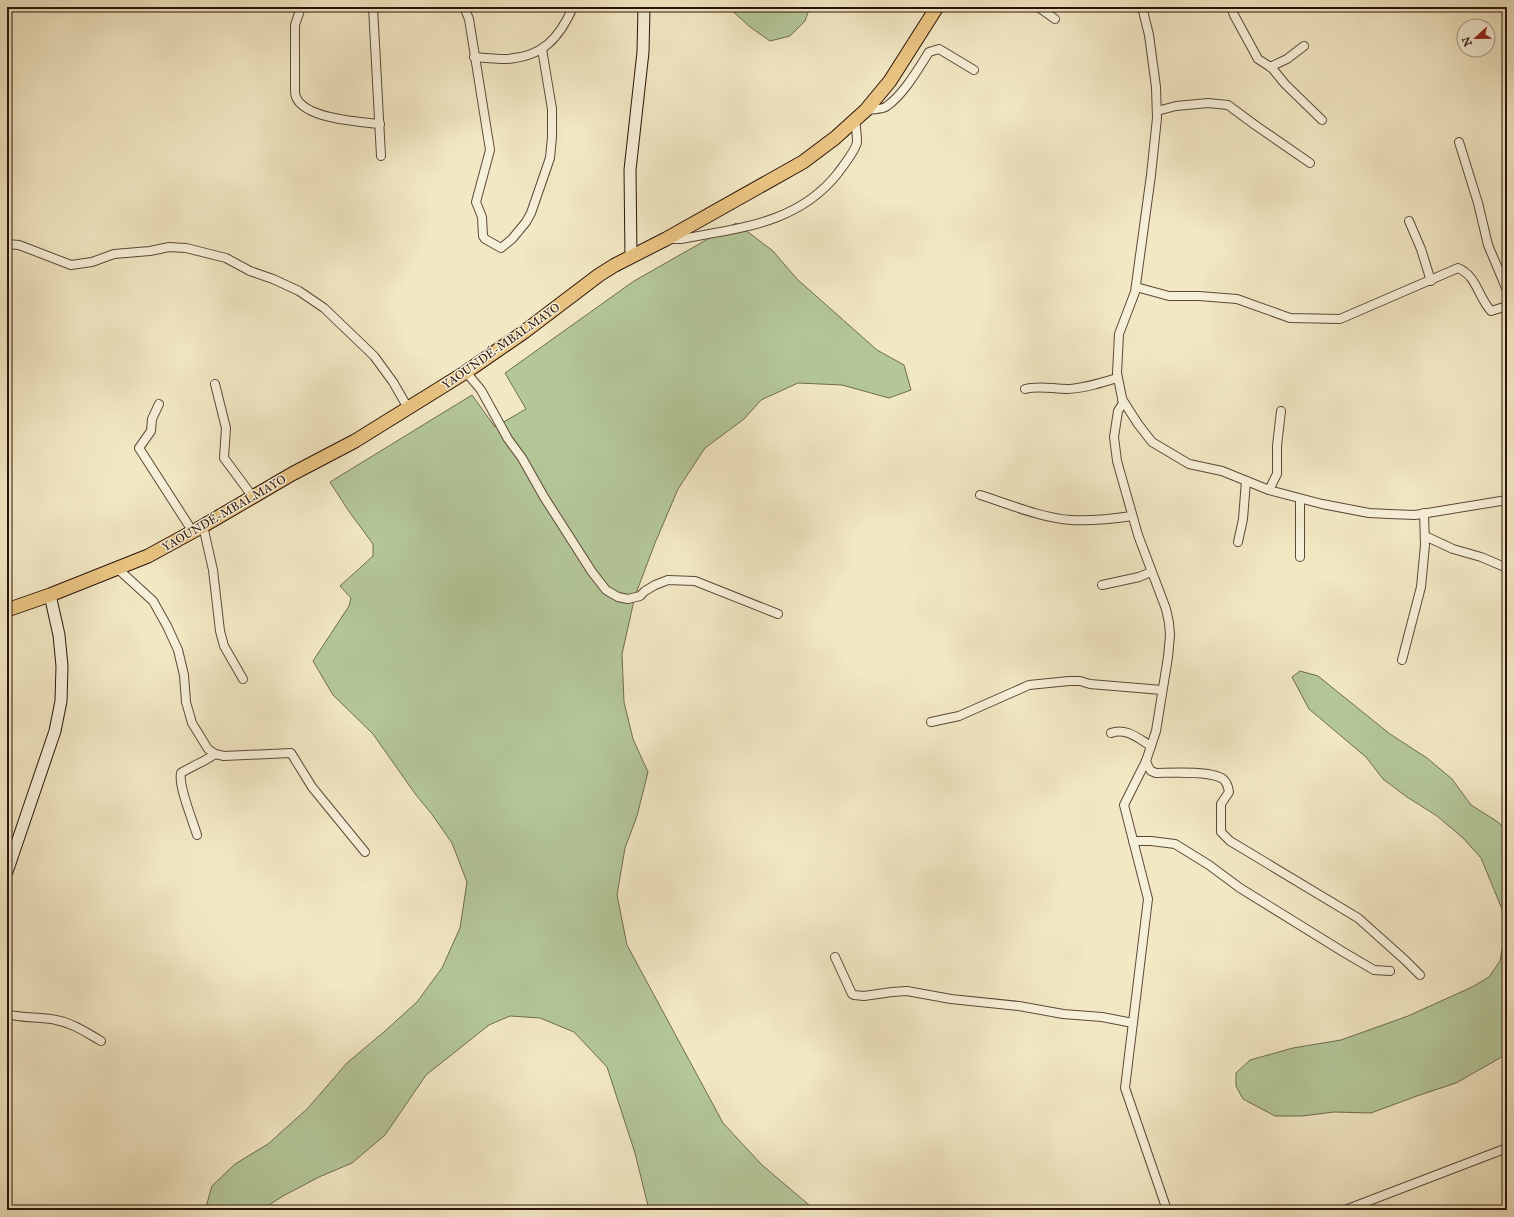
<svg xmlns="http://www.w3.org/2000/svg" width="1514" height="1217" viewBox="0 0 1514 1217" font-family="'IM FELL Great Primer',serif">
  <rect width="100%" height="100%" fill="#f2e8c4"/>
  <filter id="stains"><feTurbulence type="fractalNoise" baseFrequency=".005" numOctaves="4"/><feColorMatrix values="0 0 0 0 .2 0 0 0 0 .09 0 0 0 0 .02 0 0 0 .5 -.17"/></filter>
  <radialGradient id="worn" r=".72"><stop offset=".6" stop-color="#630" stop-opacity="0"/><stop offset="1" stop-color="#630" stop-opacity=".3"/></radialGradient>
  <g fill="#b4c799" stroke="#6f6c51">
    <path d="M728 7H810L805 21 790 36 770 41 750 27Z"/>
    <path d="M736 223 773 251 797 279 877 350 904 365 911 390 889 398 842 385 798 383 761 400 744 419 705 448 678 489 655 543 635 596 622 654 624 702 633 739 648 772 637 816 625 848 617 895 627 945 723 1123 762 1165 815 1210H649L635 1153 607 1067 574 1032 540 1018 510 1016 489 1025 426 1075 385 1135 352 1163 319 1177 283 1196 261 1210H205L212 1186 235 1164 268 1144 308 1108 347 1063 385 1031 417 1002 442 968 460 928 467 882 452 843 431 813 416 795 373 734 333 695 313 661 349 606 351 598 340 586 373 556V544L348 510 330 482 472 395 495 427 526 409 505 373 634 281Z"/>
    <path d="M1300 671 1318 676 1390 734 1427 758 1452 779 1471 805 1498 822 1507 831V1054L1456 1083 1417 1096 1371 1113 1334 1112 1302 1116H1275L1243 1099 1236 1086V1073L1250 1060 1293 1048 1341 1040 1408 1016 1472 987 1489 977 1500 961 1504 939 1502 909 1481 858 1463 838 1437 816 1407 797 1383 779 1366 757 1309 709 1292 677Z"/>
  </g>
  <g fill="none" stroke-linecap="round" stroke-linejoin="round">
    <g stroke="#5c4838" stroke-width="10">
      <g id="minor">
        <path d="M301 7 295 25V88C295 91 295 95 296 97 305 119 360 122 380 124"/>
        <path d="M373 7 381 156"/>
        <path d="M464 7 469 19 490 150 476 202 482 217 483 236 485 239 501 248 512 239 526 222 531 213 550 158 552 137V109L542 49"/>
        <path d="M1038 7 1055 19"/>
        <path d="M1142 7 1149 35 1156 87 1157 118 1151 175 1135 292 1119 334 1117 373 1123 403 1118 411 1114 437 1117 461 1138 535 1166 609 1169 623 1170 635 1168 657 1156 731 1146 761 1148 766 1151 771 1156 773C1170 773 1214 770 1224 780 1228 784 1228 787 1229 792L1221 804V832L1230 841 1358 918 1405 960 1420 975"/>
        <path d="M1231 7 1234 15 1258 59 1272 68 1285 84 1322 120"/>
        <path d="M474 57C485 58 495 59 506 59 542 57 559 39 573 7"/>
        <path d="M1270 67 1287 59 1304 46"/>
        <path d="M866 110C873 109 882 110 887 106 904 94 918 69 929 52L939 49 974 70"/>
        <path d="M1157 111 1176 106 1208 103 1228 105 1255 125 1310 163"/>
        <path d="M1459 142 1478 203 1488 245 1507 290"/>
        <path d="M1409 221 1421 249 1431 281"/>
        <path d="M671 239H681C739 228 798 224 838 173 843 166 856 150 857 142 857 135 856 127 855 120"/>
        <path d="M7 244 19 245 71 265 92 262 114 254 150 251 169 247 186 248 226 258 250 271 273 279 299 291 324 308 374 356 393 382 408 408"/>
        <path d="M1136 287 1169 296H1199L1237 299 1290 318 1340 319 1458 268C1477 276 1478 297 1491 311L1507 306"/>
        <path d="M466 372 481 390 508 439 522 458 544 497 592 572 606 590 618 597 628 599 640 596 645 591 655 585 668 580 695 581 778 614"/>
        <path d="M215 384 226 428 224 458 253 497"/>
        <path d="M1025 389C1039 385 1053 389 1068 389 1085 388 1101 383 1117 378"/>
        <path d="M1122 399 1138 424 1152 442 1189 464 1222 471 1269 490 1322 504 1369 513 1389 514 1415 515 1507 500"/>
        <path d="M159 404 152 419 151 431 139 448 193 532"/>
        <path d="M1269 490 1277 474V446L1281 411"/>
        <path d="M980 495C1009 504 1041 518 1071 520 1091 521 1112 519 1132 516"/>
        <path d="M1300 499V557"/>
        <path d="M203 526 213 570 220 631 224 646 243 679"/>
        <path d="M1425 536 1453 549 1481 557 1507 568"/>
        <path d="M1238 542 1243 519 1246 481"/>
        <path d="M118 569 153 601 167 626 178 650 184 675 186 702 192 723 208 749 215 754 224 756 291 753 312 787 365 852"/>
        <path d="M1102 585 1139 577 1151 572"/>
        <path d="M1402 660 1421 587 1425 545 1424 513"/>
        <path d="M931 722 959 716 1029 685 1069 681H1080L1090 684 1162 690"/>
        <path d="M1111 733C1126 727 1139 739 1151 746"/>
        <path d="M1146 761 1124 805 1148 899 1125 1088 1167 1210"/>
        <path d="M197 835C193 821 178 786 181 773 192 766 204 762 215 754"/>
        <path d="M1133 841H1151L1175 844 1209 865 1240 888 1345 953 1374 970 1390 971"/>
        <path d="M835 957 852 994 854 995 864 996 892 992 907 991 951 999 1019 1006 1063 1014 1102 1017 1133 1023"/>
        <path d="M7 1014C23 1019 40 1016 56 1020 73 1023 87 1033 101 1041"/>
        <path d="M1345 1210 1507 1148"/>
      </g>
    </g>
    <g stroke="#2a1209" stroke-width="13">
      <g id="secondary">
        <path d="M631 256 630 170 643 52 644 7"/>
        <path d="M7 872 55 731 61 701 62 666 59 635 50 595"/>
      </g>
    </g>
    <g stroke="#2a1209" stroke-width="15">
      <path id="trunk" d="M7 610 50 595 148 556 203 526 292 474 355 441 466 372 524 332 599 275 615 265 666 239 803 162 835 138 866 110 890 81 937 7"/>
    </g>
    <use href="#minor" stroke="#f7f0d9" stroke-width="8"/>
    <use href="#secondary" stroke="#f7f0d9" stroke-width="11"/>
    <use href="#trunk" stroke="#e9c482" stroke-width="13"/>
  </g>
  <g text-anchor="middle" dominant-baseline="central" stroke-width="3" stroke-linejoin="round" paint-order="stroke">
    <g font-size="12" fill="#2a1209" stroke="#f7f0d9">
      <text transform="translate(501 346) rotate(-35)">YAOUNDÉ-MBALMAYO</text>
      <text transform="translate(224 513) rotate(-30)">YAOUNDÉ-MBALMAYO</text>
    </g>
  </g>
  <rect width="1514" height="1217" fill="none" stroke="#f2e8c4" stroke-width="24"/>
  <rect x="8" y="8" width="1498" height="1201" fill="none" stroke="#2a1209" stroke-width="2"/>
  <rect x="12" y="12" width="1490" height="1193" fill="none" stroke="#2a1209"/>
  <g transform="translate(1476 38) rotate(248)"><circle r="19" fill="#f7f0d9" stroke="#a59786"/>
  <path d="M0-3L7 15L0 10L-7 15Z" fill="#8f2418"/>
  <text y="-6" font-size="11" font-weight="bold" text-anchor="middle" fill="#2a1209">N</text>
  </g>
  <rect width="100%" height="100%" filter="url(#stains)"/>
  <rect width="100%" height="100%" fill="url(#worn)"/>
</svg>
